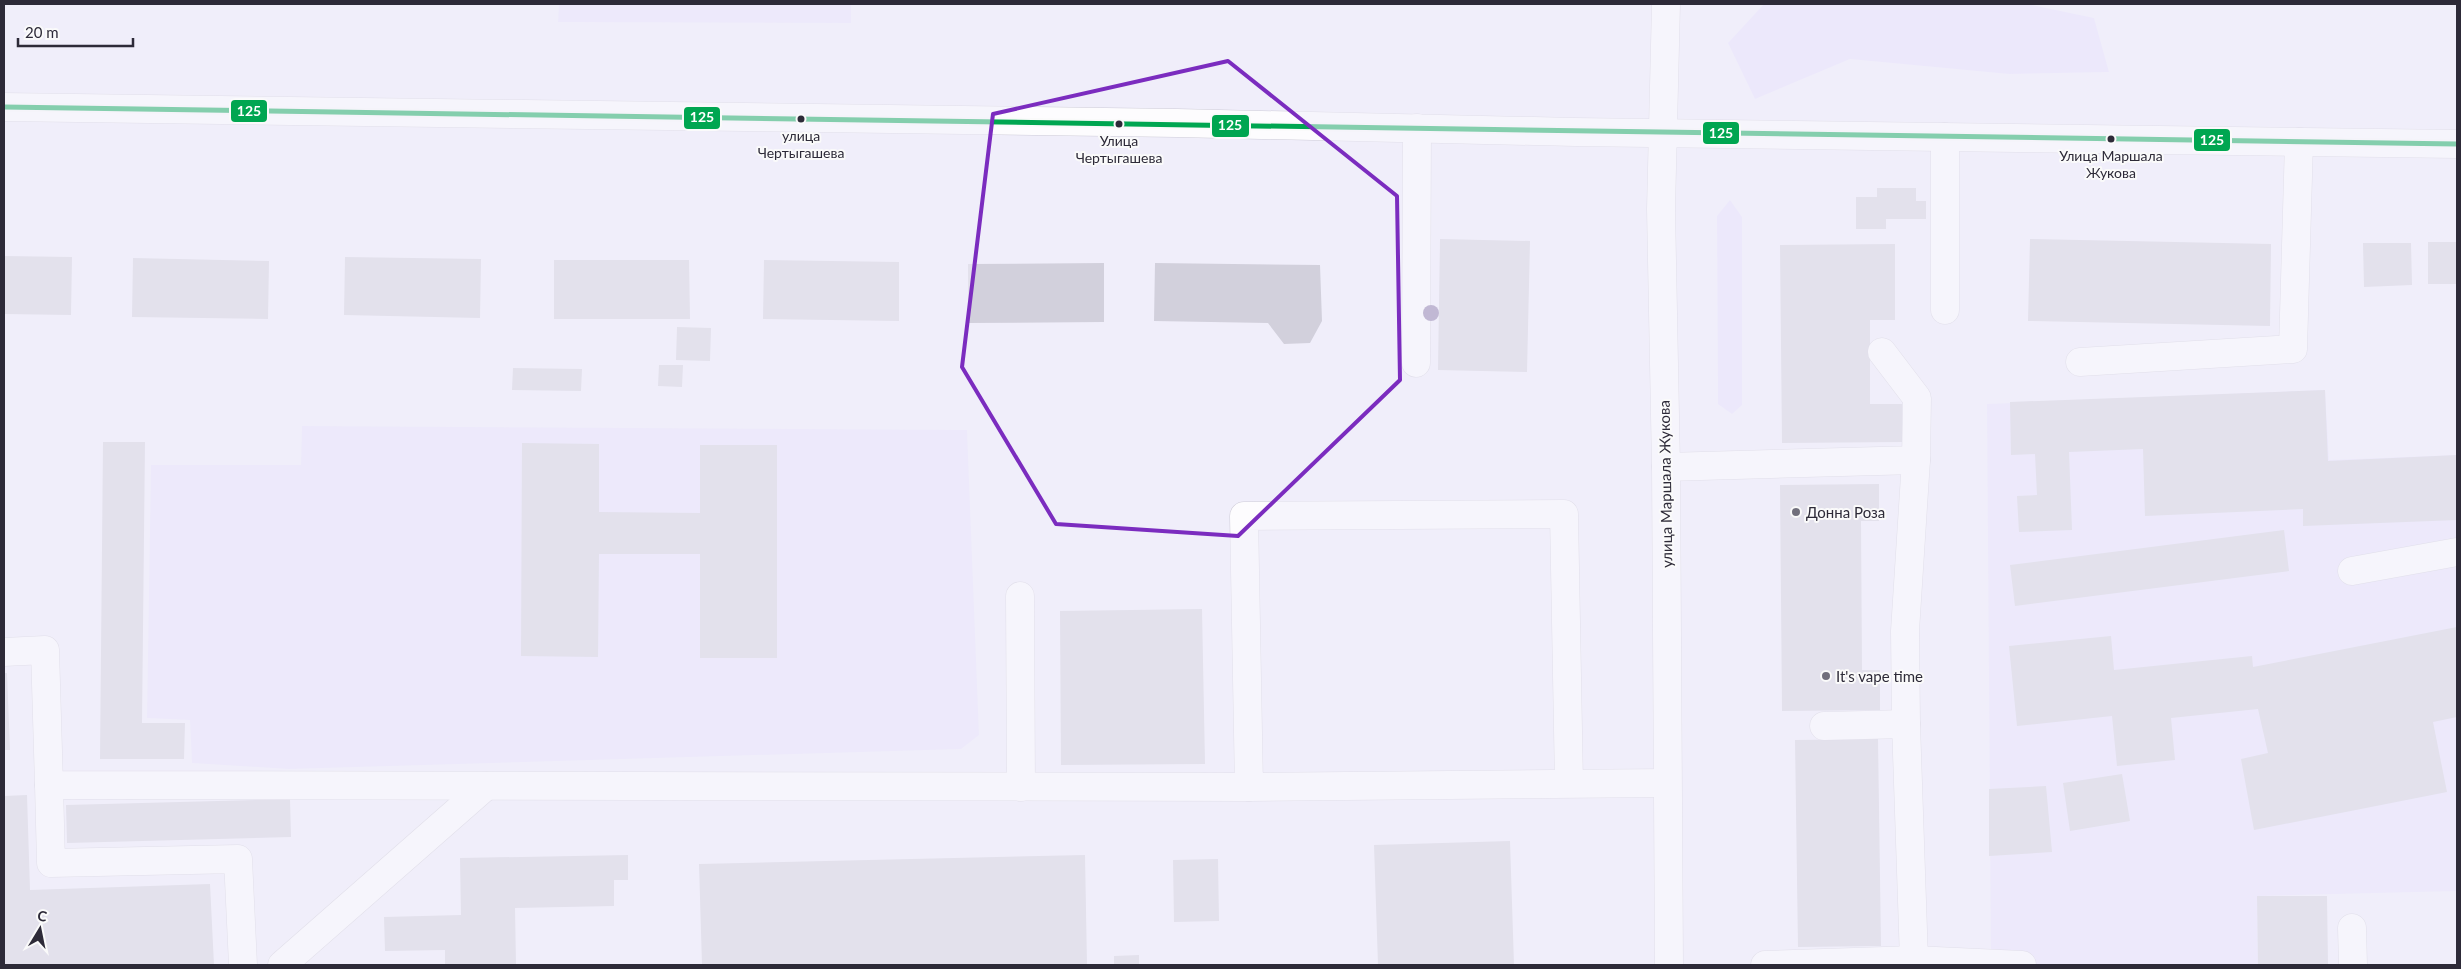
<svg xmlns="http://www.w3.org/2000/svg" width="2461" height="969" viewBox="0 0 2461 969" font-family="Lato,sans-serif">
  <rect width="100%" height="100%" fill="#f0eefa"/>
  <g fill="#e8e3fc">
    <path d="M559 4H851V23L558 22Z"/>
    <path d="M2325 390 2329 460 2457 455V891L2257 896 2258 965H1991L1987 404Z"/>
    <path d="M302 426 967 430 979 735 961 749 289 769 192 763 190 720 147 718 151 465H301Z"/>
  </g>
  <g fill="#e7e1fd">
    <path d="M1764 4H2027L2094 18 2109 72 2009 74 1850 59 1755 99 1728 43Z"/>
    <path d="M1730 200 1742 217V405L1732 414 1718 404 1717 216Z"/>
  </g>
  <g fill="#d2d0dc">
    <path d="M1877 188H1916V201H1926V219H1886V229H1856V197H1877Z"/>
    <path d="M1440 239 1530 241 1527 372 1438 370Z"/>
    <path d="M2030 239 2271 244 2270 326 2028 321Z"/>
    <rect x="2428" y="242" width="29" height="42"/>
    <path d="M2363 243H2411L2412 285 2364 287Z"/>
    <path d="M1895 244V320H1870V404H1902L1903 442 1782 443 1780 245Z"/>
    <path d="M4 256 72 257 71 315 4 314Z"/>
    <path d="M345 257 481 259 480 318 344 315Z"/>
    <path d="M133 258 269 261 268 319 132 317Z"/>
    <path d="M554 260H689L690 319H554Z"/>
    <path d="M764 260 899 262V321L763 319Z"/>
    <path d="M1104 263V322L968 323V264Z"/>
    <path d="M1155 263 1320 265 1322 321 1310 343 1284 344 1268 323 1154 321Z"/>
    <path d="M677 327 711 328 710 361 676 360Z"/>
    <path d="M659 365H683L682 387 658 386Z"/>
    <path d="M513 368 582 369 581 391 512 390Z"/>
    <path d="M2325 390 2328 461 2457 455V520L2303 526V509L2145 516 2143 449 2069 452 2072 530 2019 532 2017 496 2037 495 2035 454 2011 455 2010 402Z"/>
    <path d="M103 442H145L142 723H185L184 759H100Z"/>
    <path d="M522 443 599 444V512L700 513V445H777V658H700V554H599L598 657 521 656Z"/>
    <path d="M1879 484V521H1861L1862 670H1880V710L1782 711 1780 485Z"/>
    <path d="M2284 530 2289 571 2015 606 2010 565Z"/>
    <path d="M1202 609 1205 764 1061 765 1060 611Z"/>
    <path d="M2457 627V717L2433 722 2447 792 2254 830 2241 759 2268 753 2258 709 2171 718 2175 760 2117 766 2112 716 2017 726 2009 646 2111 636 2114 670 2252 656 2253 667Z"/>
    <path d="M4 673H7L10 750H4Z"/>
    <path d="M1878 739 1881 946 1798 947 1795 740Z"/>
    <path d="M2122 774 2130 821 2070 831 2063 783Z"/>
    <path d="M2046 786 2052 852 1989 856V789Z"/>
    <path d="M27 795 30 890 210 884 214 965H4V796Z"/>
    <path d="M290 799 291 837 67 843 66 805Z"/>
    <path d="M1510 841 1514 965H1378L1374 845Z"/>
    <path d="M628 855V880H614V906L515 908 516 965H445V950L385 951 384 917 461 915 460 858Z"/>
    <path d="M1085 855 1087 965H702L699 864Z"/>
    <path d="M1218 859 1219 921 1174 922 1173 860Z"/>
    <path d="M2257 896H2327L2328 965H2258Z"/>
    <path d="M1139 955V965H1114V956Z"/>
  </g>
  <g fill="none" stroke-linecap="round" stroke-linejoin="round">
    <g stroke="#ceccd8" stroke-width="29">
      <g id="minor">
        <path d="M4 107 1177 123 1575 132 2457 144"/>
        <path d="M1945 310V137"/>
        <path d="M2080 362 2293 349 2299 142"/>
        <path d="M1416 363 1417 128"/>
        <path d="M1666 467 1916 460 1917 398 1882 352"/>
        <path d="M2352 571 2457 552"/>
        <path d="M1020 596 1021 787"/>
        <path d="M4 652 45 650 49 785 1249 787"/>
        <path d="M1824 726 1906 724"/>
        <path d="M1569 784 1564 514 1244 516 1249 787 1667 783"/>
        <path d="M49 785 51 863 238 859 243 965"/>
        <path d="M2352 928 2353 965"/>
        <path d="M1914 960 1906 724 1905 631 1916 460"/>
        <path d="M282 965 486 786"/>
        <path d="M1765 965 1914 960 2022 965"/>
      </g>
    </g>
    <g stroke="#ceccd8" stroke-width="29">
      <path id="major" d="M1666 4 1661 209 1666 467 1669 965"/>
    </g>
    <use href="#minor" stroke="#fdfcfe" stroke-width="28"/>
    <use href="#major" stroke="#fdfcfe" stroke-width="28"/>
    <g stroke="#fafafa" stroke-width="9">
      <path id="bus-1" d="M4 107 2457 144"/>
    </g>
    <use href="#bus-1" stroke="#00a651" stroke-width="5"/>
  </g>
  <circle fill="#8877a6" cx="1431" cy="313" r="8"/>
  <path d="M0 0H2461V969H0ZM1228 61 1397 196 1400 380 1238 536 1056 524 962 367 993 114Z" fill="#f0eefa" fill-opacity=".55" fill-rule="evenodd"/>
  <path fill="none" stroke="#7b2cbf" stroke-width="4" stroke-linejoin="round" d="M1228 61 1397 196 1400 380 1238 536 1056 524 962 367 993 114Z"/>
  <g fill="#2d2a38" stroke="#fafafa" stroke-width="2">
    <circle cx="801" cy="119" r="4.5"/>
    <circle cx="1119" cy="124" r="4.5"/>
    <circle cx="2111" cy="139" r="4.5"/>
  </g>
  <g fill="#716f7c" stroke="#fafafa" stroke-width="2">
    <circle cx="1796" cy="512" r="5"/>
    <circle cx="1826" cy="676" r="5"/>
  </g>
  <g text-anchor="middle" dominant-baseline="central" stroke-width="4" stroke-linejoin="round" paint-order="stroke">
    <g font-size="14" fill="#2d2a38" stroke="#fafafa">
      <text x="801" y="135">улица<tspan x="801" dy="17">Чертыгашева</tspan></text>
      <text x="1119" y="140">Улица<tspan x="1119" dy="17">Чертыгашева</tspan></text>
      <text x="2111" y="155">Улица Маршала<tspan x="2111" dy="17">Жукова</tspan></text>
    </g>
    <g font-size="15" fill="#2d2a38" stroke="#fafafa">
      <text transform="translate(1665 484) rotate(-91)">улица Маршала Жукова</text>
    </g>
    <g font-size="15" fill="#2d2a38" stroke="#fafafa" text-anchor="start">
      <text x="1806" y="512">Донна Роза</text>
      <text x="1836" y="676">It's vape time</text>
    </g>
  </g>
  <g stroke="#fafafa" stroke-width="2">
    <rect x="230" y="99" width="38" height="24" rx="5" fill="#00a651"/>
    <rect x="683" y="106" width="38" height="24" rx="5" fill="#00a651"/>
    <rect x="1211" y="114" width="39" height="24" rx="5" fill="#00a651"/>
    <rect x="1702" y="121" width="38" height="24" rx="5" fill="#00a651"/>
    <rect x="2193" y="128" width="38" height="24" rx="5" fill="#00a651"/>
  </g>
  <g font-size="14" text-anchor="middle" font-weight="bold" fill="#fff">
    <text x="249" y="116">125</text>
    <text x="702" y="122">125</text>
    <text x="1230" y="130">125</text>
    <text x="1721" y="138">125</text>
    <text x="2212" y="145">125</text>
  </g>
  <rect width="2461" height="969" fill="none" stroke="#2d2a38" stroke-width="10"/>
  <g transform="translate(40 929) rotate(10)" stroke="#fafafa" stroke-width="4" paint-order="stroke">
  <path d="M0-4L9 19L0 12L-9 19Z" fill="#2d2a38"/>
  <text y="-8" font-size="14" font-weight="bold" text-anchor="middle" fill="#2d2a38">С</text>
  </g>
  <path d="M18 38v8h115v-8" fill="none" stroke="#2d2a38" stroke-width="2.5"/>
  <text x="25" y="38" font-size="15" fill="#2d2a38" stroke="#fafafa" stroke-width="4" paint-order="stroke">20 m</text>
</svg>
